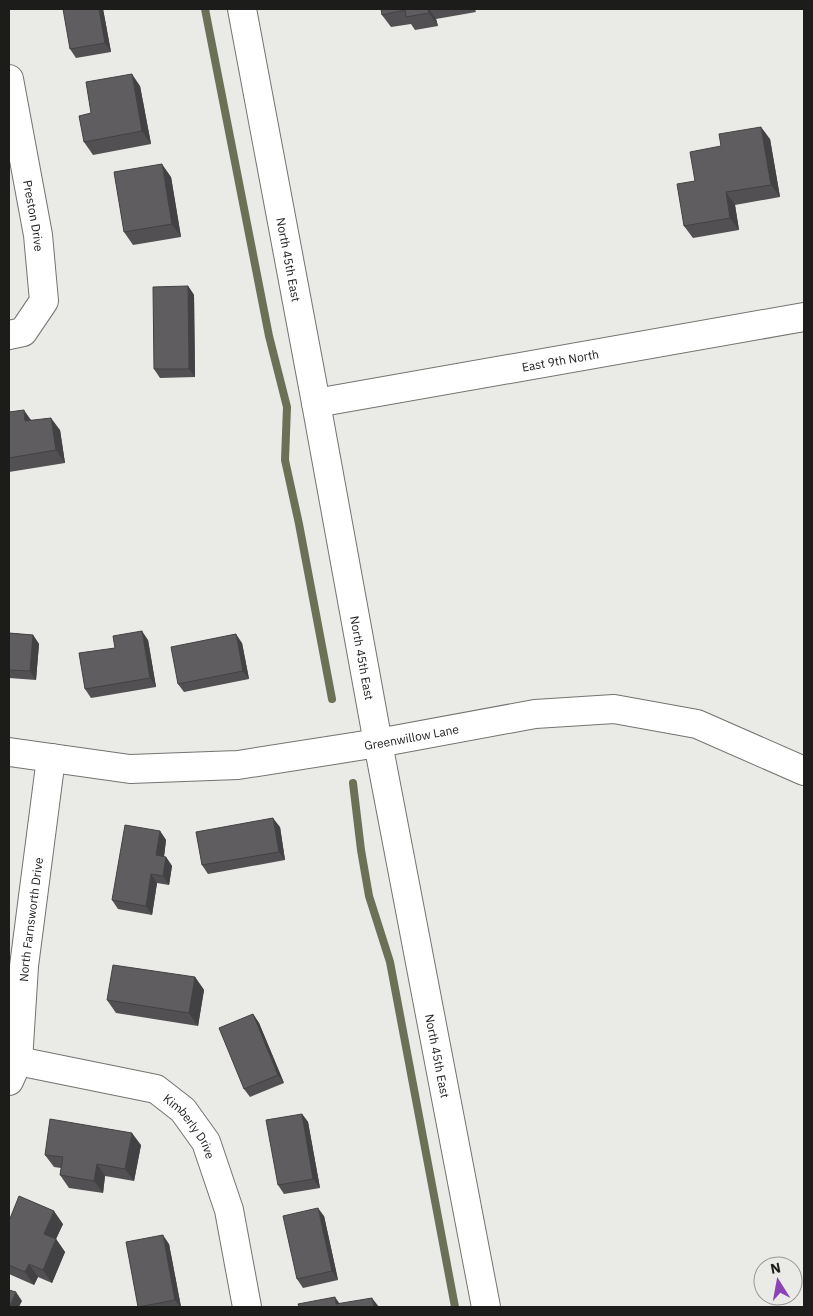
<svg xmlns="http://www.w3.org/2000/svg" width="813" height="1316" viewBox="0 0 813 1316" font-family="'IBM Plex Sans',sans-serif">
  <rect width="100%" height="100%" fill="#eaebe7"/>
  <g fill="none" stroke-linecap="round" stroke-linejoin="round">
    <g stroke="#6b7156" stroke-width="8">
      <path d="M205 9 269 336 287 407 285 460 299 524 332 699"/>
      <path d="M353 783 361 850 369 896 390 962 455 1307"/>
    </g>
    <g stroke="#737470" stroke-width="30">
      <g id="minor">
        <path id="s1" d="M9 79 38 235 44 301 23 332 9 335"/>
        <path id="s2" d="M316 403 804 317"/>
        <path id="s3" d="M9 752 130 769 238 765 378 743 535 714 614 709 697 724 804 771"/>
        <path id="s4" d="M18 1061 156 1089 183 1110 206 1142 229 1210 247 1307"/>
        <path id="s5" d="M9 1081 18 1061 24 966 51 758"/>
      </g>
    </g>
    <g stroke="#737470" stroke-width="30">
      <g id="major">
        <path id="s6" d="M242 9 316 403 378 743 486 1307"/>
      </g>
    </g>
    <use href="#minor" stroke="#fff" stroke-width="28"/>
    <use href="#major" stroke="#fff" stroke-width="28"/>
  </g>
  <g fill="#525053">
    <path d="M103 9 111 52 76 58 70 49Z"/>
    <path d="M381 9H475L476 12 436 19 438 26 415 30 411 24 391 27 382 15Z"/>
    <path d="M140 86 151 144 93 155 84 142 91 113Z"/>
    <path d="M770 139 780 197 735 205 739 230 693 238 684 226 695 181Z"/>
    <path d="M171 177 181 237 133 245 124 232Z"/>
    <path d="M188 286 194 295 195 377 160 378 154 369Z"/>
    <path d="M9 412 60 430 65 463 9 472Z"/>
    <path d="M9 633 33 635 39 644 36 680 9 678Z"/>
    <path d="M148 640 156 687 91 698 85 689 115 648Z"/>
    <path d="M242 643 249 679 184 692 178 684Z"/>
    <path d="M280 827 285 860 208 874 202 865Z"/>
    <path d="M160 831 166 840 164 857H166L172 866 169 885 157 883 152 915 118 909 112 900Z"/>
    <path d="M195 977 204 990 198 1026 116 1013 107 1000Z"/>
    <path d="M253 1014 259 1023 284 1083 250 1097 244 1089Z"/>
    <path d="M302 1114 308 1122 320 1188 284 1194 278 1185Z"/>
    <path d="M141 1145 134 1181 105 1176 103 1193 69 1188 60 1175 61 1168 54 1167 45 1155Z"/>
    <path d="M324 1216 338 1280 303 1288 297 1279Z"/>
    <path d="M9 1221 63 1224 56 1239 65 1252 52 1283 38 1277 34 1285 9 1274Z"/>
    <path d="M169 1244 181 1307H138Z"/>
  </g>
  <g fill="#424143">
    <path d="M99 9H103L111 52 105 43Z"/>
    <path d="M428 9H429L436 19 438 26 429 13Z"/>
    <path d="M132 74 140 86 151 144 142 131Z"/>
    <path d="M761 127 770 139 780 197 771 185Z"/>
    <path d="M162 164 171 177 181 237 172 224Z"/>
    <path d="M726 192 735 205 739 230 730 218Z"/>
    <path d="M188 286 194 295 195 377 189 369Z"/>
    <path d="M24 410 33 423 25 421Z"/>
    <path d="M51 418 60 430 65 463 56 450Z"/>
    <path d="M142 631 148 640 156 687 150 678Z"/>
    <path d="M236 634 242 643 249 679 243 671Z"/>
    <path d="M33 635 39 644 36 680 30 671Z"/>
    <path d="M273 818 280 827 285 860 279 852Z"/>
    <path d="M160 831 166 840 163 864 156 855Z"/>
    <path d="M166 857 172 866 169 885 163 876Z"/>
    <path d="M151 874 157 883 152 915 146 906Z"/>
    <path d="M195 977 204 990 198 1026 189 1013Z"/>
    <path d="M253 1014 259 1023 284 1083 278 1075Z"/>
    <path d="M302 1114 308 1122 320 1188 313 1179Z"/>
    <path d="M132 1133 141 1145 134 1181 125 1169Z"/>
    <path d="M97 1164 105 1176 103 1193 94 1181Z"/>
    <path d="M318 1208 324 1216 338 1280 332 1271Z"/>
    <path d="M54 1211 63 1224 56 1239 65 1252 52 1283 43 1270 44 1234Z"/>
    <path d="M163 1235 169 1244 181 1307H180L175 1300Z"/>
    <path d="M29 1264 38 1277 34 1285 25 1272Z"/>
    <path d="M16 1292 22 1301 19 1307H9Z"/>
    <path d="M335 1297 342 1307 336 1304Z"/>
    <path d="M372 1298 379 1307H374Z"/>
  </g>
  <g fill="#5f5d60" stroke="#424143">
    <path d="M63 9H99L105 43 70 49Z"/>
    <path d="M381 9H428L429 13 406 17 405 10 382 15Z"/>
    <path d="M132 74 142 131 84 142 79 116 91 113 86 82Z"/>
    <path d="M761 127 771 185 726 192 730 218 684 226 677 184 695 181 690 152 721 146 719 134Z"/>
    <path d="M162 164 172 224 124 232 114 172Z"/>
    <path d="M188 286 189 369H154L153 287Z"/>
    <path d="M24 410 25 421 51 418 56 450 9 458V412Z"/>
    <path d="M142 631 150 678 85 689 79 653 115 648 113 636Z"/>
    <path d="M9 633 33 635 30 671 9 670Z"/>
    <path d="M236 634 243 671 178 684 171 647Z"/>
    <path d="M273 818 279 852 202 865 196 832Z"/>
    <path d="M125 825 160 831 156 855 166 857 163 876 151 874 146 906 112 900Z"/>
    <path d="M113 965 195 977 189 1013 107 1000Z"/>
    <path d="M253 1014 278 1075 244 1089 219 1028Z"/>
    <path d="M302 1114 313 1179 278 1185 266 1120Z"/>
    <path d="M50 1119 132 1133 125 1169 97 1164 94 1181 60 1175 63 1157 45 1155Z"/>
    <path d="M19 1196 54 1211 44 1234 56 1239 43 1270 29 1264 25 1272 9 1265V1221Z"/>
    <path d="M318 1208 332 1271 297 1279 283 1216Z"/>
    <path d="M163 1235 175 1300 138 1307 126 1242Z"/>
    <path d="M9 1290 16 1292 9 1307Z"/>
    <path d="M335 1297 336 1304 372 1298 374 1307H299L298 1304Z"/>
  </g>
  <g text-anchor="middle" dominant-baseline="central" stroke-width="5" stroke-linejoin="round" paint-order="stroke">
    <g font-size="12" fill="#1c1c1b" stroke="#eaebe7">
      <text stroke="none"><textPath href="#s1" startOffset="139">Preston Drive</textPath></text>
      <text stroke="none"><textPath href="#s6" startOffset="255">North 45th East</textPath></text>
      <text stroke="none"><textPath href="#s2" startOffset="248">East 9th North</textPath></text>
      <text stroke="none"><textPath href="#s6" startOffset="660">North 45th East</textPath></text>
      <text stroke="none"><textPath href="#s3" startOffset="406">Greenwillow Lane</textPath></text>
      <text stroke="none"><textPath href="#s5" startOffset="164">North Farnsworth Drive</textPath></text>
      <text stroke="none"><textPath href="#s6" startOffset="1065">North 45th East</textPath></text>
      <text stroke="none"><textPath href="#s4" startOffset="192">Kimberly Drive</textPath></text>
    </g>
  </g>
  <rect width="813" height="1316" fill="none" stroke="#1c1c1b" stroke-width="20"/>
  <g transform="translate(778 1281) rotate(349)"><circle r="24" fill="#eaebe7" stroke="#989895"/>
  <path d="M0-4L9 19L0 12L-9 19Z" fill="#8b43b6"/>
  <text y="-8" font-size="14" font-weight="bold" text-anchor="middle" fill="#1c1c1b">N</text>
  </g>
</svg>
